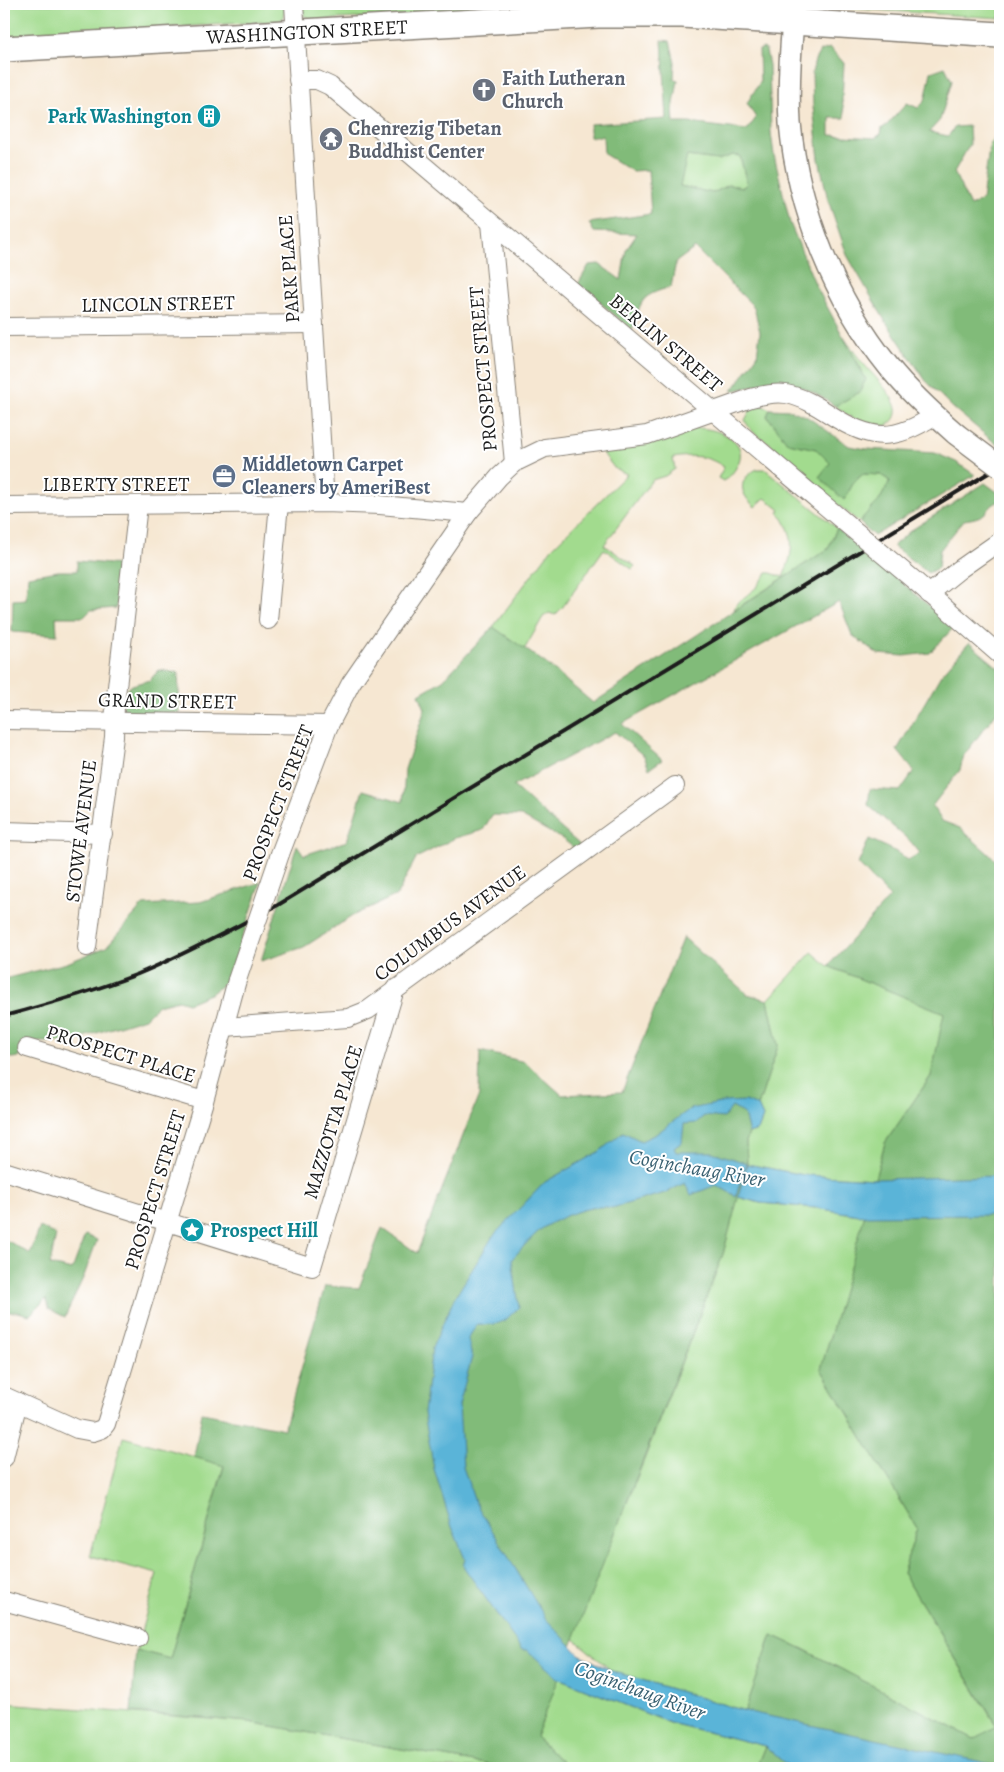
<svg xmlns="http://www.w3.org/2000/svg" width="1004" height="1772" viewBox="0 0 1004 1772" font-family="Alegreya,serif">
  <rect width="100%" height="100%" fill="#fff"/>
  <filter id="ink" filterUnits="userSpaceOnUse"><feTurbulence type="fractalNoise" baseFrequency=".02" numOctaves="2"/><feDisplacementMap in="SourceGraphic" scale="10" xChannelSelector="R" yChannelSelector="G"/><feConvolveMatrix kernelMatrix="1 2 1 2 8 2 1 2 1" color-interpolation-filters="sRGB"/></filter>
  <filter id="wash" filterUnits="userSpaceOnUse"><feTurbulence type="fractalNoise" baseFrequency=".0096" numOctaves="4" result="noise"/><feDisplacementMap in="SourceGraphic" scale="20" xChannelSelector="R" yChannelSelector="G"/><feGaussianBlur stdDeviation="1.12" result="paint"/><feColorMatrix in="noise" values="0 0 0 0 0 0 0 0 0 0 0 0 0 0 0 0 0 1.4 0 .05"/><feComposite in="paint" operator="in"/></filter>
  <g filter="url(#wash)">
    <rect width="100%" height="100%" fill="#f6e7d2"/>
    <g fill="#a2db8e" stroke="#5f7c55">
      <path d="M4 4H284C285 11 285 15 280 21L4 37Z"/>
      <path d="M301 4H555L386 17 313 20 304 16Z"/>
      <path d="M833 4H1000V18L841 8Z"/>
      <path d="M733 155 740 156 747 184 743 187 729 185 713 193 680 186 686 156 718 160Z"/>
      <path d="M837 327C845 339 853 351 862 362 872 374 890 391 895 405 899 414 893 424 884 426 867 430 847 415 835 406L860 392 862 370Z"/>
      <path d="M758 404 770 409 767 416 788 442 816 449 831 464 844 500 854 482 863 474 881 475 890 481 879 501 864 516 860 523 783 459C772 437 754 441 745 420L752 407Z"/>
      <path d="M693 428C714 427 752 439 737 466 734 472 729 478 723 481L718 478 724 467C707 455 692 455 673 458L675 469 665 476 652 480 604 545 635 566 632 569 604 549 562 608 555 615 549 613 543 617 524 650 493 627 552 548 627 474 615 469 598 447 646 444Z"/>
      <path d="M757 469H765L837 528 828 549 734 610 736 604 757 587 767 573H771L783 577C794 553 796 534 778 512L780 510 765 498 755 507C739 493 737 480 757 469Z"/>
      <path d="M812 952 828 966 945 1013 931 1076 885 1143 875 1179 804 1175 747 1164 746 1142 778 1046 768 1000Z"/>
      <path d="M738 1197 760 1203 816 1208 865 1216 821 1369 917 1528 903 1573 997 1727 974 1739 803 1649 772 1635 745 1711 612 1671 573 1638 646 1455 723 1254Z"/>
      <path d="M123 1437 224 1465 170 1659 136 1650 157 1574 90 1556Z"/>
      <path d="M558 1678 670 1723 765 1746 756 1768H569L536 1737Z"/>
      <path d="M4 1703 249 1722 508 1768H4Z"/>
    </g>
    <g fill="#81bb79" stroke="#4e6c4a" fill-rule="evenodd">
      <path d="M662 40 670 41 675 62 674 79 678 80 673 110 674 123H689L747 130 756 118 747 103 760 82 759 50 764 48 766 51 769 65 771 133 774 155 790 223 816 286 866 379 860 392 835 406C818 394 796 381 774 383 760 384 746 388 732 391L757 356 760 332 754 307 695 248 676 262 671 287C639 296 642 300 632 330L578 284 589 265 599 264 621 280 626 250 637 234 594 232 589 223 651 214 648 170 632 171 604 154 603 136 590 137V124L667 119ZM733 155 740 156 747 184 743 187 729 185 713 193 680 186 687 156 718 160Z"/>
      <path d="M830 48 844 63 842 100 845 118H830V135L875 138 881 134 882 128 886 126 907 103 918 108 925 101 931 72 945 67 952 81 940 120 929 132 948 136 955 127 969 126 970 144 954 172 970 206 982 200 990 142 1000 132V204L998 207 1000 214V447L952 407 926 381 884 319 847 255 828 200 819 159 813 107 812 73 815 60 820 51Z"/>
      <path d="M770 409 790 410 806 416 849 446 867 449 935 453 956 462 975 475 874 536 860 523 864 516 879 501 890 481 881 475 863 474 854 482 844 500 819 477 830 463 816 449 788 443 767 416Z"/>
      <path d="M985 483 1000 494V501C990 505 991 508 984 514 978 518 971 519 964 520L940 550 938 568 928 573 893 546 910 531Z"/>
      <path d="M837 528 954 627 930 653 904 656 878 654 852 635 839 602 622 724 662 760 649 769 644 756 615 732 513 786 580 845 574 848 564 840 521 816 492 815 483 830 455 838 416 858 397 895 354 915 304 947 261 961 297 845 304 855 347 841 363 790 403 802 405 769 425 709 419 694 443 680 493 627 544 662 593 703 828 549Z"/>
      <path d="M77 561 121 565 116 608 91 610 84 617H56L57 635 12 632 13 600 26 599 28 576 58 571H77Z"/>
      <path d="M969 643 1000 669V708L964 755 960 770 932 806 942 821 960 828 1000 864V1768H953L745 1711 772 1635 803 1649 974 1739 997 1726 903 1573 917 1528 821 1369 885 1143 931 1076 944 1013 828 966 890 897 858 864 869 839 893 850 908 860 920 853 911 842 868 805 870 789 900 791 914 771 897 750 941 675Z"/>
      <path d="M159 670 178 673 180 713 123 712 124 692 132 685 150 680Z"/>
      <path d="M261 882 228 980 212 993 188 1003 178 1000 158 1005 145 1018 67 1042H30L24 1056 13 1058 4 1057V979L67 963 106 947 143 905 200 902Z"/>
      <path d="M683 937 747 994 768 1000 778 1046 758 1106 763 1117 758 1130 749 1133 746 1142 747 1164 723 1254 536 1737 569 1768H508L249 1722 131 1712 136 1650 170 1659 224 1466 194 1457 202 1413 284 1429 325 1286 359 1288 382 1228 417 1253 479 1095 480 1051 525 1062 562 1095 622 1092Z"/>
      <path d="M40 1227 56 1235 50 1265 72 1270 85 1235 97 1240 84 1276 65 1317 49 1309 46 1299 30 1315 18 1312H4V1243L8 1241 30 1254Z"/>
      <path d="M765 1746 790 1768H756Z"/>
    </g>
    <g fill="#5ab4d8" stroke="#3b687a">
      <path d="M745 1101 758 1106 763 1117 758 1130 749 1133 744 1114 732 1107 724 1118 704 1116 696 1123 684 1124 682 1142 674 1148 676 1152H712L746 1163 736 1196 716 1185 691 1195 685 1183 665 1193 612 1208C594 1203 562 1216 546 1226 534 1233 522 1249 512 1259L519 1307C503 1323 500 1326 477 1324L468 1339 472 1357 459 1405 463 1467 475 1502 546 1619 579 1654 612 1671 745 1711 996 1765 999 1768H790L765 1746 670 1723 558 1678 527 1650H522L463 1566 465 1559 452 1527 434 1469 424 1413 432 1348 454 1299 493 1236 545 1182 600 1151 623 1132 641 1141 656 1134 690 1109 725 1102Z"/>
      <path d="M747 1164 804 1175 875 1179 1000 1176V1215L865 1216 816 1208 760 1203 738 1197Z"/>
    </g>
  </g>
  <g filter="url(#ink)">
    <g fill="none" stroke-linecap="round" stroke-linejoin="round">
      <g stroke="#898277" stroke-width="20">
        <g id="minor">
          <path d="M294 4 325 503"/>
          <path d="M793 21 796 4"/>
          <path d="M298 80H317L330 86 817 499"/>
          <path d="M491 223 514 463"/>
          <path d="M4 327 314 324"/>
          <path d="M4 506 325 503 380 505 468 513"/>
          <path d="M915 581 1000 655"/>
          <path d="M929 594 960 569 1000 541"/>
          <path d="M268 620 279 504"/>
          <path d="M4 720 329 725"/>
          <path d="M4 831 103 834"/>
          <path d="M280 854 329 725 351 683 468 513 499 477 514 463 545 448 647 435 751 398C762 395 774 392 786 394 803 397 817 406 831 415 871 441 895 442 935 415"/>
          <path d="M87 947 114 737 115 704 138 505"/>
          <path d="M225 1027 348 1018 368 1010 675 786"/>
          <path d="M27 1048 204 1101"/>
          <path d="M4 1171 312 1267 395 989"/>
          <path d="M4 1396 77 1429 93 1432 102 1429 106 1424 204 1101 237 980"/>
          <path d="M4 1458 18 1402"/>
          <path d="M4 1601 138 1638"/>
        </g>
      </g>
      <g stroke="#898277" stroke-width="24">
        <path id="major" d="M793 21C790 55 788 89 790 123 798 210 835 300 889 367 909 392 932 413 956 434"/>
      </g>
      <g stroke="#898277" stroke-width="28">
        <path id="highway" d="M4 49 598 15H682L1000 35"/>
      </g>
      <use href="#minor" stroke="#fff" stroke-width="18"/>
      <use href="#major" stroke="#fff" stroke-width="21"/>
      <use href="#highway" stroke="#fff" stroke-width="25"/>
      <path stroke="#1c1c1c" stroke-width="4" d="M4 1016C49 1004 94 991 138 974 186 954 232 929 278 905L1000 466"/>
      <g stroke="#898277" stroke-width="20" stroke-linecap="butt">
        <g id="minor-bridge">
          <path d="M817 499 915 581"/>
          <path d="M237 980 280 854"/>
        </g>
      </g>
      <g stroke="#898277" stroke-width="24" stroke-linecap="butt">
        <path id="major-bridge" d="M956 434 1000 467"/>
      </g>
      <use href="#minor-bridge" stroke="#fff" stroke-width="18"/>
      <use href="#major-bridge" stroke="#fff" stroke-width="21"/>
    </g>
  </g>
  <defs>
    <g id="church-disc" transform="scale(1.25)"><circle r="9.5" fill="#6b7280" stroke="#fff"/><path d="M-1.2-6h2.4v3.5h3.3v2.4h-3.3V6h-2.4V-.1h-3.3v-2.4h3.3Z" fill="#fff"/></g>
    <g id="building-disc" transform="scale(1.25)"><circle r="9.5" fill="#0f9aa8" stroke="#fff"/><path d="M-4-6H4V6H1V3H-1V6H-4ZM-2.5-4.3h1.7v1.8h-1.7ZM.8-4.3h1.7v1.8H.8ZM-2.5-1h1.7V.8h-1.7ZM.8-1h1.7V.8H.8Z" fill="#fff"/></g>
    <g id="temple-disc" transform="scale(1.25)"><circle r="9.5" fill="#6b7280" stroke="#fff"/><path d="M0-6L5-2H3V0L6.5 2.5H4V6H1.5V3h-3V6H-4V2.5H-6.5L-3 0V-2H-5Z" fill="#fff"/></g>
    <g id="office-disc" transform="scale(1.25)"><circle r="9.5" fill="#5c6f8a" stroke="#fff"/><path d="M-6-3h4V-5.5h4V-3h4V5H-6ZM-1-4.5V-3h2v-1.5ZM-6 0V1H6V0Z" fill="#fff"/></g>
    <g id="sight-disc" transform="scale(1.25)"><circle r="9.5" fill="#0f9aa8" stroke="#fff"/><path d="M0-6L1.8-2.2L6-1.7L2.9 1.2L3.7 5.4L0 3.3L-3.7 5.4L-2.9 1.2L-6-1.7L-1.8-2.2Z" fill="#fff"/></g>
  </defs>
  <g fill-rule="evenodd">
    <use href="#church-disc" x="484" y="90"/>
    <use href="#building-disc" x="209" y="116"/>
    <use href="#temple-disc" x="331" y="139"/>
    <use href="#office-disc" x="224" y="476"/>
    <use href="#sight-disc" x="192" y="1230"/>
  </g>
  <g text-anchor="middle" dominant-baseline="central" stroke-width="4" stroke-linejoin="round" paint-order="stroke">
    <g font-size="20" fill="#1c1c1c" stroke="#fff">
      <text transform="translate(307 32) rotate(-3)">WASHINGTON STREET</text>
      <text transform="translate(289 269) rotate(-94)">PARK PLACE</text>
      <text transform="translate(158 304) rotate(-1)">LINCOLN STREET</text>
      <text transform="translate(666 343) rotate(40)">BERLIN STREET</text>
      <text transform="translate(483 369) rotate(-95)">PROSPECT STREET</text>
      <text x="116" y="484">LIBERTY STREET</text>
      <text transform="translate(167 701) rotate(1)">GRAND STREET</text>
      <text transform="translate(278 803) rotate(-69)">PROSPECT STREET</text>
      <text transform="translate(81 831) rotate(-83)">STOWE AVENUE</text>
      <text transform="translate(450 923) rotate(-36)">COLUMBUS AVENUE</text>
      <text transform="translate(121 1054) rotate(17)">PROSPECT PLACE</text>
      <text transform="translate(333 1122) rotate(-73)">MAZZOTTA PLACE</text>
      <text transform="translate(155 1190) rotate(-73)">PROSPECT STREET</text>
    </g>
    <g font-size="20" font-weight="bold" fill="#5b616d" stroke="#fff" text-anchor="start">
      <text x="502" y="78">Faith Lutheran<tspan x="502" dy="23">Church</tspan></text>
      <text x="348" y="128">Chenrezig Tibetan<tspan x="348" dy="23">Buddhist Center</tspan></text>
    </g>
    <g font-size="20" font-weight="bold" fill="#0d838f" stroke="#fff" text-anchor="end">
      <text x="192" y="116">Park Washington</text>
      <text x="210" y="1230" text-anchor="start">Prospect Hill</text>
    </g>
    <g font-size="20" font-weight="bold" fill="#4e5e75" stroke="#fff" text-anchor="start">
      <text x="242" y="464">Middletown Carpet<tspan x="242" dy="23">Cleaners by AmeriBest</tspan></text>
    </g>
    <g font-size="21" font-style="italic" fill="#386071" stroke="#fff">
      <text transform="translate(697 1168) rotate(10)">Coginchaug River</text>
      <text transform="translate(640 1690) rotate(20)">Coginchaug River</text>
    </g>
  </g>
  <rect width="1004" height="1772" fill="none" stroke="#fff" stroke-width="20"/>
</svg>
